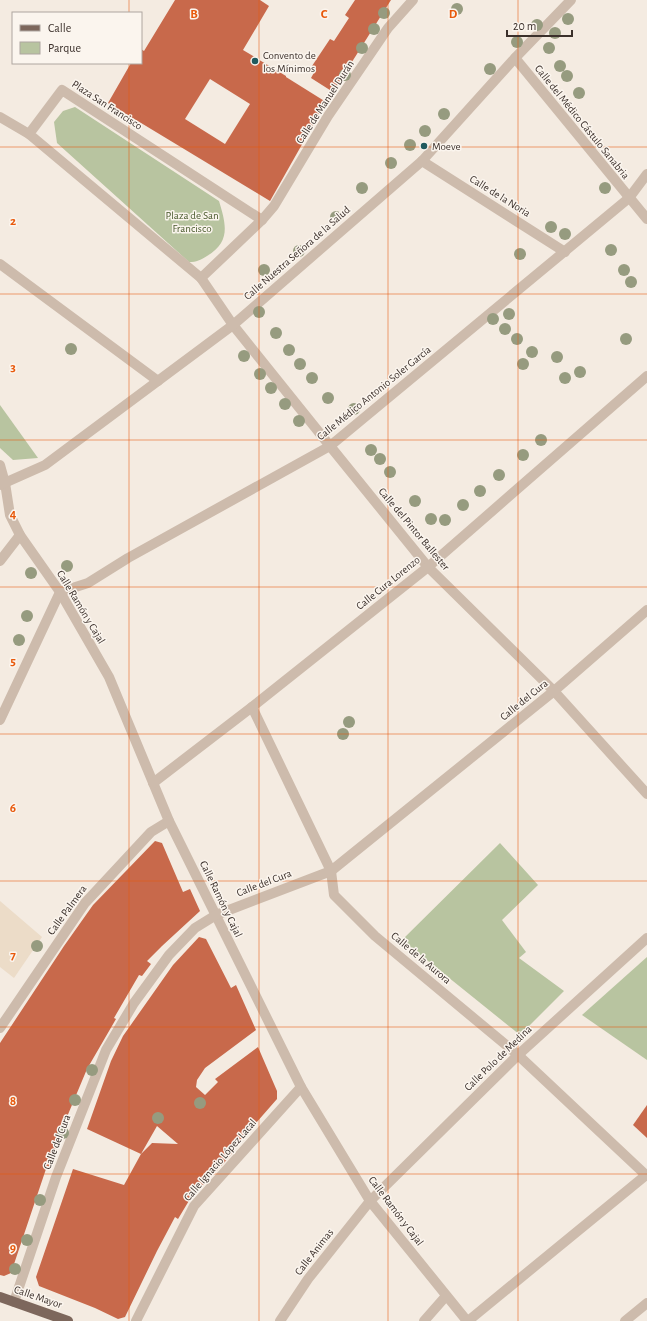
<svg xmlns="http://www.w3.org/2000/svg" width="647" height="1321" viewBox="0 0 647 1321" font-family="'Alegreya Sans',sans-serif">
  <rect width="100%" height="100%" fill="#f4ebe1"/>
  <g fill="#b8c4a0">
    <path d="M75 107 219 201C226 224 231 242 207 256 200 260 197 262 189 262L57 143 54 122 63 111Z"/>
    <path d="M0 405 38 458 13 460 0 448Z"/>
    <path d="M500 843 538 885 502 920 526 952 519 958 564 991 520 1035 402 940Z"/>
    <path d="M647 957V1060L582 1015Z"/>
  </g>
  <path fill="#ecdcc8" d="M0 901 42 937 14 978 0 967Z"/>
  <g fill="#c8694b" fill-rule="evenodd">
    <path d="M175 0H260L269 6 243 50 286 76V77L326 102 270 201 108 103 131 63H141V49L144 51ZM210 79 250 104 225 144 185 119Z"/>
    <path d="M355 0H391L333 92 311 78 316 69 312 66 330 39 334 41 349 18 345 15Z"/>
    <path d="M155 841 162 843 183 892 190 889 200 911 162 946 147 961 151 964 142 976 139 975 114 1018 116 1019 87 1069 59 1136 61 1137 50 1167 47 1166 11 1273 4 1276 0 1275V1043L64 946 93 905Z"/>
    <path d="M199 937 206 939 231 988 236 985 256 1030 205 1068 197 1080 196 1087 205 1095 218 1082 215 1079 258 1047 277 1091V1099L233 1149 235 1150 223 1164 190 1199 178 1219 175 1217 157 1251 125 1317 118 1319 95 1308 39 1286 36 1277 73 1169 124 1185 141 1154 87 1129 111 1061 123 1036 173 965ZM157 1126 178 1144 152 1143 141 1154Z"/>
    <path d="M647 1105V1138L633 1125Z"/>
  </g>
  <g fill="none" stroke-linecap="round" stroke-linejoin="round">
    <g stroke="#cdbbac" stroke-width="10">
      <path d="M515 58 647 219"/>
      <path d="M0 117 29 134"/>
      <path d="M422 161 565 252"/>
      <path d="M262 220 62 90 29 134 201 278 233 325 330 446 428 567 554 691 647 794"/>
      <path d="M0 264 158 381"/>
      <path d="M201 278 262 220 274 206 328 116 388 28 413 0"/>
      <path d="M0 465 5 483 10 515 20 535 60 592 109 677 169 821 301 1087 370 1201 467 1321"/>
      <path d="M0 485 45 465 233 325 422 161 515 58 571 0"/>
      <path d="M0 561 20 535"/>
      <path d="M252 707 331 871 334 895 375 936 518 1055 647 1176"/>
      <path d="M0 720 60 592 88 583 128 558 330 446 629 198 647 174"/>
      <path d="M153 783 252 707 428 567 647 376"/>
      <path d="M0 1028 85 903 151 832 169 821"/>
      <path d="M14 1302 56 1177 106 1050 134 1003 169 955 195 928 216 915 331 871 554 691 647 610"/>
      <path d="M136 1321 194 1206 301 1087"/>
      <path d="M280 1321 308 1279 370 1201 518 1055 647 938"/>
      <path d="M424 1321 446 1296"/>
      <path d="M468 1321 646 1175"/>
      <path d="M625 1321 647 1303"/>
    </g>
    <path stroke="#7d675c" stroke-width="10" d="M0 1297 68 1321"/>
  </g>
  <g fill="#969b7f">
    <circle cx="457" cy="9" r="6"/>
    <circle cx="384" cy="13" r="6"/>
    <circle cx="568" cy="19" r="6"/>
    <circle cx="537" cy="25" r="6"/>
    <circle cx="374" cy="29" r="6"/>
    <circle cx="555" cy="33" r="6"/>
    <circle cx="517" cy="42" r="6"/>
    <circle cx="362" cy="48" r="6"/>
    <circle cx="549" cy="48" r="6"/>
    <circle cx="560" cy="66" r="6"/>
    <circle cx="490" cy="69" r="6"/>
    <circle cx="345" cy="75" r="6"/>
    <circle cx="567" cy="76" r="6"/>
    <circle cx="579" cy="93" r="6"/>
    <circle cx="444" cy="114" r="6"/>
    <circle cx="425" cy="131" r="6"/>
    <circle cx="410" cy="145" r="6"/>
    <circle cx="391" cy="163" r="6"/>
    <circle cx="362" cy="188" r="6"/>
    <circle cx="605" cy="188" r="6"/>
    <circle cx="336" cy="217" r="6"/>
    <circle cx="551" cy="227" r="6"/>
    <circle cx="565" cy="234" r="6"/>
    <circle cx="611" cy="250" r="6"/>
    <circle cx="299" cy="251" r="6"/>
    <circle cx="520" cy="254" r="6"/>
    <circle cx="264" cy="270" r="6"/>
    <circle cx="624" cy="270" r="6"/>
    <circle cx="631" cy="282" r="6"/>
    <circle cx="259" cy="312" r="6"/>
    <circle cx="509" cy="314" r="6"/>
    <circle cx="493" cy="319" r="6"/>
    <circle cx="505" cy="329" r="6"/>
    <circle cx="276" cy="333" r="6"/>
    <circle cx="517" cy="339" r="6"/>
    <circle cx="626" cy="339" r="6"/>
    <circle cx="71" cy="349" r="6"/>
    <circle cx="289" cy="350" r="6"/>
    <circle cx="532" cy="352" r="6"/>
    <circle cx="244" cy="356" r="6"/>
    <circle cx="557" cy="357" r="6"/>
    <circle cx="300" cy="364" r="6"/>
    <circle cx="523" cy="364" r="6"/>
    <circle cx="580" cy="372" r="6"/>
    <circle cx="260" cy="374" r="6"/>
    <circle cx="312" cy="378" r="6"/>
    <circle cx="565" cy="378" r="6"/>
    <circle cx="271" cy="388" r="6"/>
    <circle cx="328" cy="398" r="6"/>
    <circle cx="285" cy="404" r="6"/>
    <circle cx="354" cy="409" r="6"/>
    <circle cx="299" cy="421" r="6"/>
    <circle cx="541" cy="440" r="6"/>
    <circle cx="371" cy="450" r="6"/>
    <circle cx="523" cy="455" r="6"/>
    <circle cx="380" cy="459" r="6"/>
    <circle cx="390" cy="472" r="6"/>
    <circle cx="499" cy="475" r="6"/>
    <circle cx="480" cy="491" r="6"/>
    <circle cx="415" cy="501" r="6"/>
    <circle cx="463" cy="505" r="6"/>
    <circle cx="431" cy="519" r="6"/>
    <circle cx="445" cy="520" r="6"/>
    <circle cx="67" cy="566" r="6"/>
    <circle cx="31" cy="573" r="6"/>
    <circle cx="27" cy="616" r="6"/>
    <circle cx="19" cy="640" r="6"/>
    <circle cx="349" cy="722" r="6"/>
    <circle cx="343" cy="734" r="6"/>
    <circle cx="37" cy="946" r="6"/>
    <circle cx="92" cy="1070" r="6"/>
    <circle cx="75" cy="1100" r="6"/>
    <circle cx="200" cy="1103" r="6"/>
    <circle cx="158" cy="1118" r="6"/>
    <circle cx="63" cy="1133" r="6"/>
    <circle cx="40" cy="1200" r="6"/>
    <circle cx="27" cy="1240" r="6"/>
    <circle cx="15" cy="1269" r="6"/>
  </g>
  <path fill="none" stroke="#e8590c" stroke-width="1" stroke-opacity="0.55" d="M129 0V13M259 0V1321M388 0V1321M518 0V1321M129 63V1321M0 147H647M0 294H647M0 440H647M0 587H647M0 734H647M0 881H647M0 1027H647M0 1174H647"/>
  <g fill="#1f5a5e" stroke="#fbf5ee" stroke-width="1.5">
    <circle cx="255" cy="61" r="4"/>
    <circle cx="424" cy="146" r="4"/>
  </g>
  <g text-anchor="middle" dominant-baseline="central" stroke-width="3" stroke-linejoin="round" paint-order="stroke">
    <g font-size="11" fill="#3b302b" stroke="#fbf5ee" text-anchor="start">
      <text x="263" y="55">Convento de<tspan x="263" dy="13">los Mínimos</tspan></text>
      <text x="432" y="146">Moeve</text>
    </g>
    <g font-size="11" fill="#3b302b" stroke="#fbf5ee">
      <text transform="translate(325 102) rotate(-57)">Calle de Manuel Durán</text>
      <text transform="translate(107 105) rotate(33)">Plaza San Francisco</text>
      <text transform="translate(582 122) rotate(51)">Calle del Médico Cástulo Sanabria</text>
      <text transform="translate(500 196) rotate(32)">Calle de la Noria</text>
      <text transform="translate(297 253) rotate(-41)">Calle Nuestra Señora de la Salud</text>
      <text transform="translate(374 393) rotate(-39)">Calle Médico Antonio Soler García</text>
      <text transform="translate(414 529) rotate(50)">Calle del Pintor Ballester</text>
      <text transform="translate(388 583) rotate(-39)">Calle Cura Lorenzo</text>
      <text transform="translate(81 607) rotate(59)">Calle Ramón y Cajal</text>
      <text transform="translate(524 700) rotate(-39)">Calle del Cura</text>
      <text transform="translate(264 883) rotate(-21)">Calle del Cura</text>
      <text transform="translate(221 899) rotate(64)">Calle Ramón y Cajal</text>
      <text transform="translate(67 910) rotate(-54)">Calle Palmera</text>
      <text transform="translate(421 958) rotate(40)">Calle de la Aurora</text>
      <text transform="translate(498 1058) rotate(-44)">Calle Polo de Medina</text>
      <text transform="translate(57 1142) rotate(-69)">Calle del Cura</text>
      <text transform="translate(220 1160) rotate(-49)">Calle Ignacio López Lacal</text>
      <text transform="translate(396 1211) rotate(53)">Calle Ramón y Cajal</text>
      <text transform="translate(314 1252) rotate(-52)">Calle Animas</text>
      <text transform="translate(38 1297) rotate(19)">Calle Mayor</text>
    </g>
    <g font-size="11" fill="#4a5a2e" stroke="#fbf5ee">
      <text x="192" y="215">Plaza de San<tspan x="192" dy="13">Francisco</tspan></text>
    </g>
  </g>
  <g font-size="13" text-anchor="middle" font-weight="bold" fill="#e8590c" stroke="#fbf5ee" stroke-width="3" stroke-linejoin="round" paint-order="stroke">
    <text x="194" y="18">B</text>
    <text x="324" y="18">C</text>
    <text x="453" y="18">D</text>
    <text x="13" y="225">2</text>
    <text x="13" y="371">3</text>
    <text x="13" y="518">4</text>
    <text x="13" y="665">5</text>
    <text x="13" y="812">6</text>
    <text x="13" y="959">7</text>
    <text x="13" y="1105">8</text>
    <text x="13" y="1252">9</text>
  </g>
  <rect x="12" y="12" width="130" height="52" fill="#fbf5ee" stroke="#aea6a0"/>
  <rect x="20" y="25" width="20" height="6" fill="#7d675c" stroke="#aea6a0"/>
  <text x="48" y="32" font-size="12" fill="#3b302b">Calle</text>
  <rect x="20" y="42" width="20" height="12" fill="#b8c4a0" stroke="#aea6a0"/>
  <text x="48" y="52" font-size="12" fill="#3b302b">Parque</text>
  <path d="M507 30v6h65v-6" fill="none" stroke="#3b302b" stroke-width="2"/>
  <text x="513" y="30" font-size="12" fill="#3b302b" stroke="#fbf5ee" stroke-width="3" paint-order="stroke">20 m</text>
</svg>
